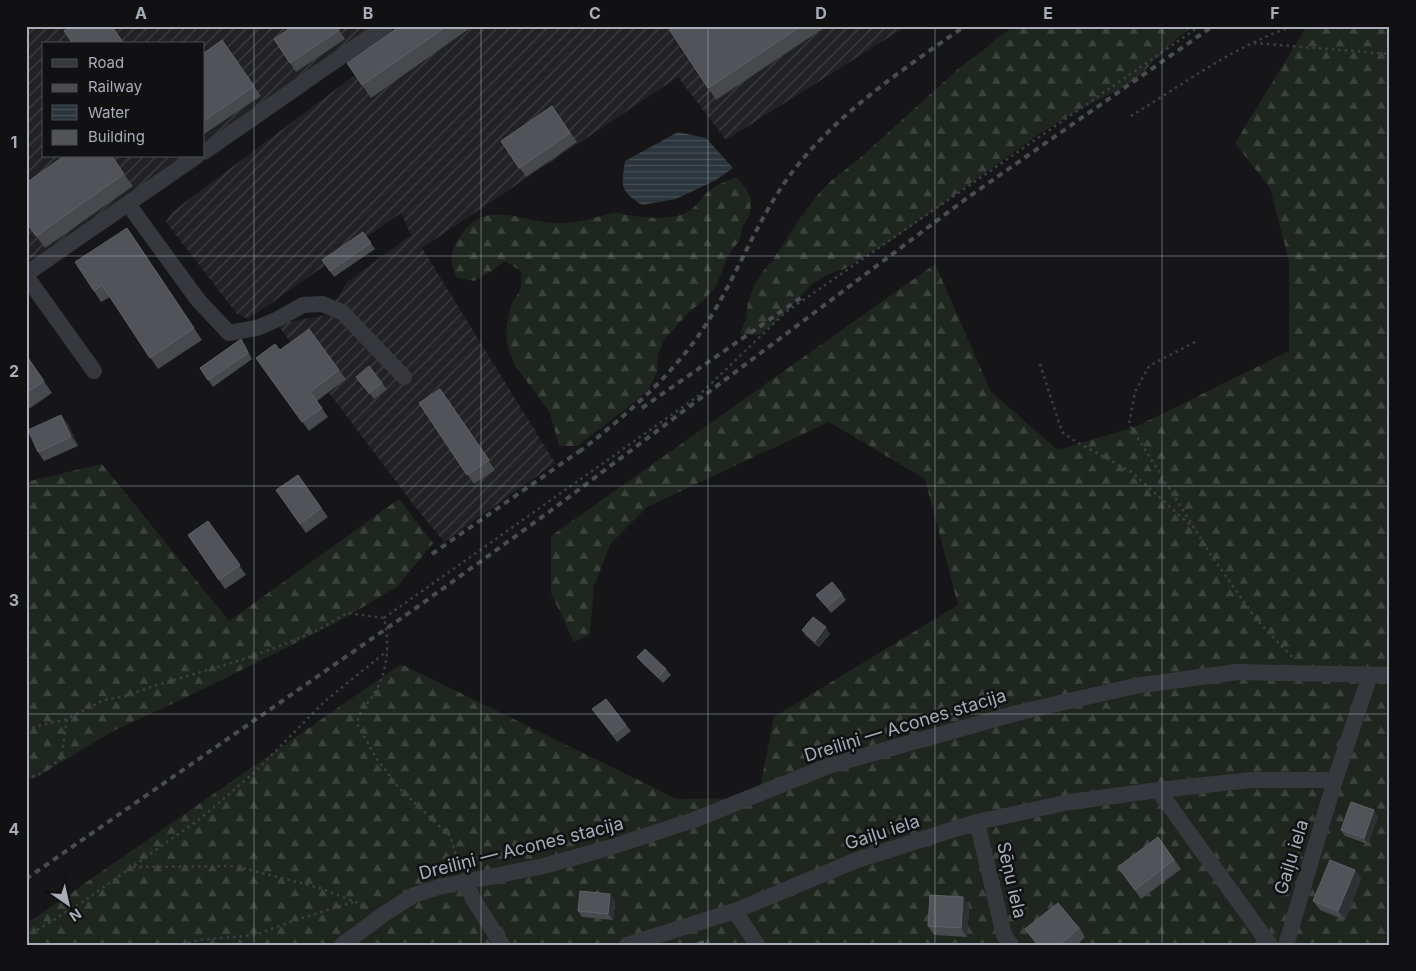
<svg xmlns="http://www.w3.org/2000/svg" width="1416" height="971" viewBox="0 0 1416 971" font-family="Inter,sans-serif">
  <defs>
    <pattern id="industrial-furrows" width="10" height="10" patternUnits="userSpaceOnUse" patternTransform="scale(1.25)"><rect width="10" height="10" fill="#222225"/><path d="M-1 1l2-2M0 10L10 0M9 11l2-2" fill="none" stroke="#3f3f43"/></pattern>
    <pattern id="forest-firs" width="22" height="20" patternUnits="userSpaceOnUse" patternTransform="scale(1.25)"><rect width="22" height="20" fill="#1e261f"/><path d="M5 1l3.5 6h-7zM16 11l3.5 6h-7z" fill="#3c433d"/></pattern>
    <pattern id="water-rules" width="6" height="5" patternUnits="userSpaceOnUse" patternTransform="scale(1.25)"><rect width="6" height="5" fill="#2c353c"/><path d="M0 2.5h6" fill="none" stroke="#485056"/></pattern>
  </defs>
  <rect width="100%" height="100%" fill="#161618"/>
  <g fill="url(#industrial-furrows)">
    <path d="M26 26H374L204 143V44H44V156H184L29 262 26 257Z"/>
    <path d="M425 26H907L726 140 678 77 422 248 555 463 444 542 413 504 277 324 327 315 347 282 411 235 401 213 248 319 237 314 166 222 172 212 355 75Z"/>
  </g>
  <g fill="url(#forest-firs)">
    <path d="M1015 26H1193L1175 40 1137 78 1122 88 1073 113 1042 132 892 240 844 269 826 275 811 285 774 324 758 335 740 334 746 319 748 302 754 286 762 272 773 260 800 218 820 192 832 180 859 159 958 69 985 49 997 38Z"/>
    <path d="M1307 26H1390V945H26V924L401 664 677 799 758 798 774 717 958 605 925 479 829 422 647 507 611 543 594 586 590 634 574 642 551 593V536L935 264 991 392 1058 450 1137 426 1289 351V261L1270 188 1235 143Z"/>
    <path d="M736 177 745 187 751 199 750 214 743 226 739 241 729 254 716 286 704 300 690 311 665 338 658 355 657 372 649 389 636 401 577 446H559L550 413 517 368 509 352 506 335 508 318 512 303 521 289V271L505 261 490 272 474 281 456 277C450 261 449 254 459 238 484 197 520 222 556 223 572 224 586 220 601 216 606 215 612 213 616 213 620 213 624 215 628 215 644 218 661 219 677 216 693 213 698 201 709 191 717 184 727 181 736 177Z"/>
    <path d="M102 464 229 621 399 499 433 543 397 587 334 624 185 698 115 730 37 777 26 780V482Z"/>
  </g>
  <path fill="url(#water-rules)" d="M678 132 706 138 733 168 716 180 676 199 642 205C620 191 621 186 625 161Z"/>
  <g fill="none" stroke-linecap="round" stroke-linejoin="round">
    <path stroke="#2c353c" stroke-width="4" d="M1390 426V428"/>
    <g stroke="#3d3f44" stroke-width="2.5" stroke-dasharray="2.5 4" stroke-linecap="butt">
      <path d="M1254 43 1390 54"/>
      <path d="M1131 116C1182 85 1237 44 1294 26"/>
      <path d="M1195 342 1149 366 1135 392 1129 424 1213 558 1256 619 1293 658"/>
      <path d="M1040 364 1062 432 1075 441 1133 473 1191 526"/>
      <path d="M384 618 698 396 786 312 1200 26"/>
      <path d="M26 729 67 719"/>
      <path d="M26 778 38 775 61 759 67 719 104 700 125 696 154 686 241 660 285 644 318 630 347 613 384 618C390 644 388 671 374 694 368 704 358 712 357 724L377 759 398 787 450 836 460 868"/>
      <path d="M133 867 235 866 320 888 368 907"/>
      <path d="M26 937 84 901 201 818 256 771 325 701 387 651"/>
      <path d="M182 945 198 940 255 935 293 921 353 902"/>
    </g>
    <g stroke="#37383d" stroke-width="16">
      <path d="M204 152 385 26"/>
      <path d="M128 204 198 300 229 333 257 328 278 319 303 305 322 304 342 312 404 377"/>
      <path d="M26 274 197 156"/>
      <path d="M26 276 94 371"/>
      <path d="M1335 780 1370 675"/>
      <path d="M1158 790 1270 945"/>
      <path d="M977 822 1004 935 1011 945"/>
      <path d="M464 881 474 900 502 945"/>
      <path d="M735 911 757 945"/>
      <path d="M342 945 384 914 414 895 439 887 544 866 608 848 694 820 828 766 1017 713 1135 686 1237 672 1390 675"/>
      <path d="M627 945 735 911 857 860 977 822 1070 802 1158 790 1252 780H1335L1286 945"/>
    </g>
    <g stroke="#4a4c52" stroke-width="4" stroke-dasharray="6 5" stroke-linecap="butt">
      <path d="M642 408 802 297"/>
      <path d="M579 452C629 413 677 372 710 318 741 268 760 212 797 166 843 109 905 68 965 26"/>
      <path d="M432 554 584 448"/>
      <path d="M26 879 416 608 549 512 967 198 1213 26"/>
    </g>
  </g>
  <g fill="#47494d">
    <path d="M337 26 345 39 296 72 274 39Z"/>
    <path d="M400 26H473L371 98 347 63Z"/>
    <path d="M667 26H827L716 100Z"/>
    <path d="M222 40 261 96 204 134V53Z"/>
    <path d="M552 106 577 142 526 177 501 141Z"/>
    <path d="M124 174 133 186 45 248 26 222Z"/>
    <path d="M363 232 375 249 334 277 322 260Z"/>
    <path d="M135 240 202 340 158 369 110 297 101 302 94 291Z"/>
    <path d="M245 345 252 359 213 387 200 368Z"/>
    <path d="M280 350 339 370 346 379 317 401 328 417 309 431 256 358Z"/>
    <path d="M26 355 52 393 26 411Z"/>
    <path d="M356 377 382 383 387 389 374 399Z"/>
    <path d="M440 389 495 470 474 484 419 403Z"/>
    <path d="M68 424 78 446 44 461 38 452Z"/>
    <path d="M298 475 328 517 306 533 276 490Z"/>
    <path d="M208 521 246 575 225 589 188 535Z"/>
    <path d="M842 594 846 600 831 613 816 595Z"/>
    <path d="M802 630 830 634 819 647 806 636Z"/>
    <path d="M637 657 666 669 671 675 663 683 642 663Z"/>
    <path d="M592 709 626 725 631 731 617 742Z"/>
    <path d="M1378 816 1368 844 1345 836 1341 830Z"/>
    <path d="M1158 837 1181 869 1141 899 1118 867Z"/>
    <path d="M1355 870 1361 879 1345 920 1320 910 1313 901Z"/>
    <path d="M615 901 613 920 582 917 578 911Z"/>
    <path d="M969 906 967 937 934 935 928 926Z"/>
    <path d="M1079 928 1085 937 1077 945H1037L1025 929Z"/>
  </g>
  <g fill="#2f3033">
    <path d="M241 339 245 345 252 359 248 353Z"/>
    <path d="M61 415 68 424 78 446 71 437Z"/>
    <path d="M826 627 830 634 819 647 815 641Z"/>
    <path d="M1374 810 1378 816 1368 844 1364 838Z"/>
    <path d="M1355 870 1361 879 1345 920 1338 911Z"/>
    <path d="M610 894 615 901 613 920 608 914Z"/>
    <path d="M963 897 969 906 967 937 961 928Z"/>
  </g>
  <g fill="#525359" stroke="#5f6168">
    <path d="M71 26H112L124 44H73L64 31Z"/>
    <path d="M293 26H336L339 30 290 63 274 39Z"/>
    <path d="M400 26H447L362 85 347 63Z"/>
    <path d="M667 26H801L708 88Z"/>
    <path d="M222 40 254 86 204 121V53Z"/>
    <path d="M552 106 570 133 519 168 501 141Z"/>
    <path d="M64 156H112L124 174 36 236 26 222V183Z"/>
    <path d="M127 228 194 328 150 358 102 285 94 291 75 262Z"/>
    <path d="M363 232 371 243 330 271 322 260Z"/>
    <path d="M309 329 339 370 310 392 322 408 302 422 256 358 275 344 280 350Z"/>
    <path d="M241 339 248 353 208 380 200 368Z"/>
    <path d="M26 355 44 381 26 393Z"/>
    <path d="M369 366 382 383 369 393 356 377Z"/>
    <path d="M440 389 489 460 467 475 419 403Z"/>
    <path d="M61 415 71 437 38 452 28 430Z"/>
    <path d="M298 475 321 508 300 524 276 490Z"/>
    <path d="M208 521 240 565 219 580 188 535Z"/>
    <path d="M832 582 842 594 827 607 816 595Z"/>
    <path d="M813 617 826 627 815 641 802 630Z"/>
    <path d="M645 649 666 669 658 677 637 657Z"/>
    <path d="M606 699 626 725 613 735 592 709Z"/>
    <path d="M1351 802 1374 810 1364 838 1341 830Z"/>
    <path d="M1158 837 1174 860 1135 890 1118 867Z"/>
    <path d="M1330 860 1355 870 1338 911 1313 901Z"/>
    <path d="M580 891 610 894 608 914 578 911Z"/>
    <path d="M930 895 963 897 961 928 928 926Z"/>
    <path d="M1058 903 1079 928 1059 945H1038L1025 929Z"/>
    <path d="M703 941 704 945H692Z"/>
  </g>
  <path fill="none" stroke="#a8adb8" stroke-width="1" stroke-opacity="0.55" d="M254 26V945M481 26V945M708 26V945M935 26V945M1162 26V945M26 256H1390M26 486H1390M26 714H1390"/>
  <g text-anchor="middle" dominant-baseline="central" stroke-width="5" stroke-linejoin="round" paint-order="stroke">
    <g font-size="18" fill="#a8adb8" stroke="#111113">
      <text transform="translate(905 725) rotate(-17)">Dreiliņi — Acones stacija</text>
      <text transform="translate(882 832) rotate(-18)">Gaiļu iela</text>
      <text transform="translate(521 848) rotate(-14)">Dreiliņi — Acones stacija</text>
      <text transform="translate(1291 857) rotate(-73)">Gaiļu iela</text>
      <text transform="translate(1012 880) rotate(77)">Sēņu iela</text>
    </g>
  </g>
  <rect width="1416" height="971" fill="none" stroke="#111113" stroke-width="55"/>
  <rect x="42" y="42" width="162" height="115" fill="#111113" stroke="#4d4f55"/>
  <rect x="52" y="59" width="25" height="8" fill="#37383d" stroke="#4d4f55"/>
  <text x="88" y="68" font-size="15" fill="#a8adb8">Road</text>
  <rect x="52" y="84" width="25" height="8" fill="#4a4c52" stroke="#4d4f55"/>
  <text x="88" y="92" font-size="15" fill="#a8adb8">Railway</text>
  <rect x="52" y="105" width="25" height="15" fill="url(#water-rules)" stroke="#4d4f55"/>
  <text x="88" y="118" font-size="15" fill="#a8adb8">Water</text>
  <rect x="52" y="130" width="25" height="15" fill="#525359" stroke="#4d4f55"/>
  <text x="88" y="142" font-size="15" fill="#a8adb8">Building</text>
  <g transform="translate(68 904) rotate(146)" stroke="#111113" stroke-width="4" paint-order="stroke">
  <path d="M0-4L9 19L0 12L-9 19Z" fill="#a8adb8"/>
  <text y="-8" font-size="14" font-weight="bold" text-anchor="middle" fill="#a8adb8">N</text>
  </g>
  <rect x="28" y="28" width="1360" height="916" fill="none" stroke="#a8adb8" stroke-width="2"/>
  <g font-size="16" text-anchor="middle" font-weight="bold" fill="#a8adb8">
    <text x="141" y="19">A</text>
    <text x="368" y="19">B</text>
    <text x="595" y="19">C</text>
    <text x="821" y="19">D</text>
    <text x="1048" y="19">E</text>
    <text x="1275" y="19">F</text>
    <text x="14" y="148">1</text>
    <text x="14" y="377">2</text>
    <text x="14" y="606">3</text>
    <text x="14" y="835">4</text>
  </g>
</svg>
